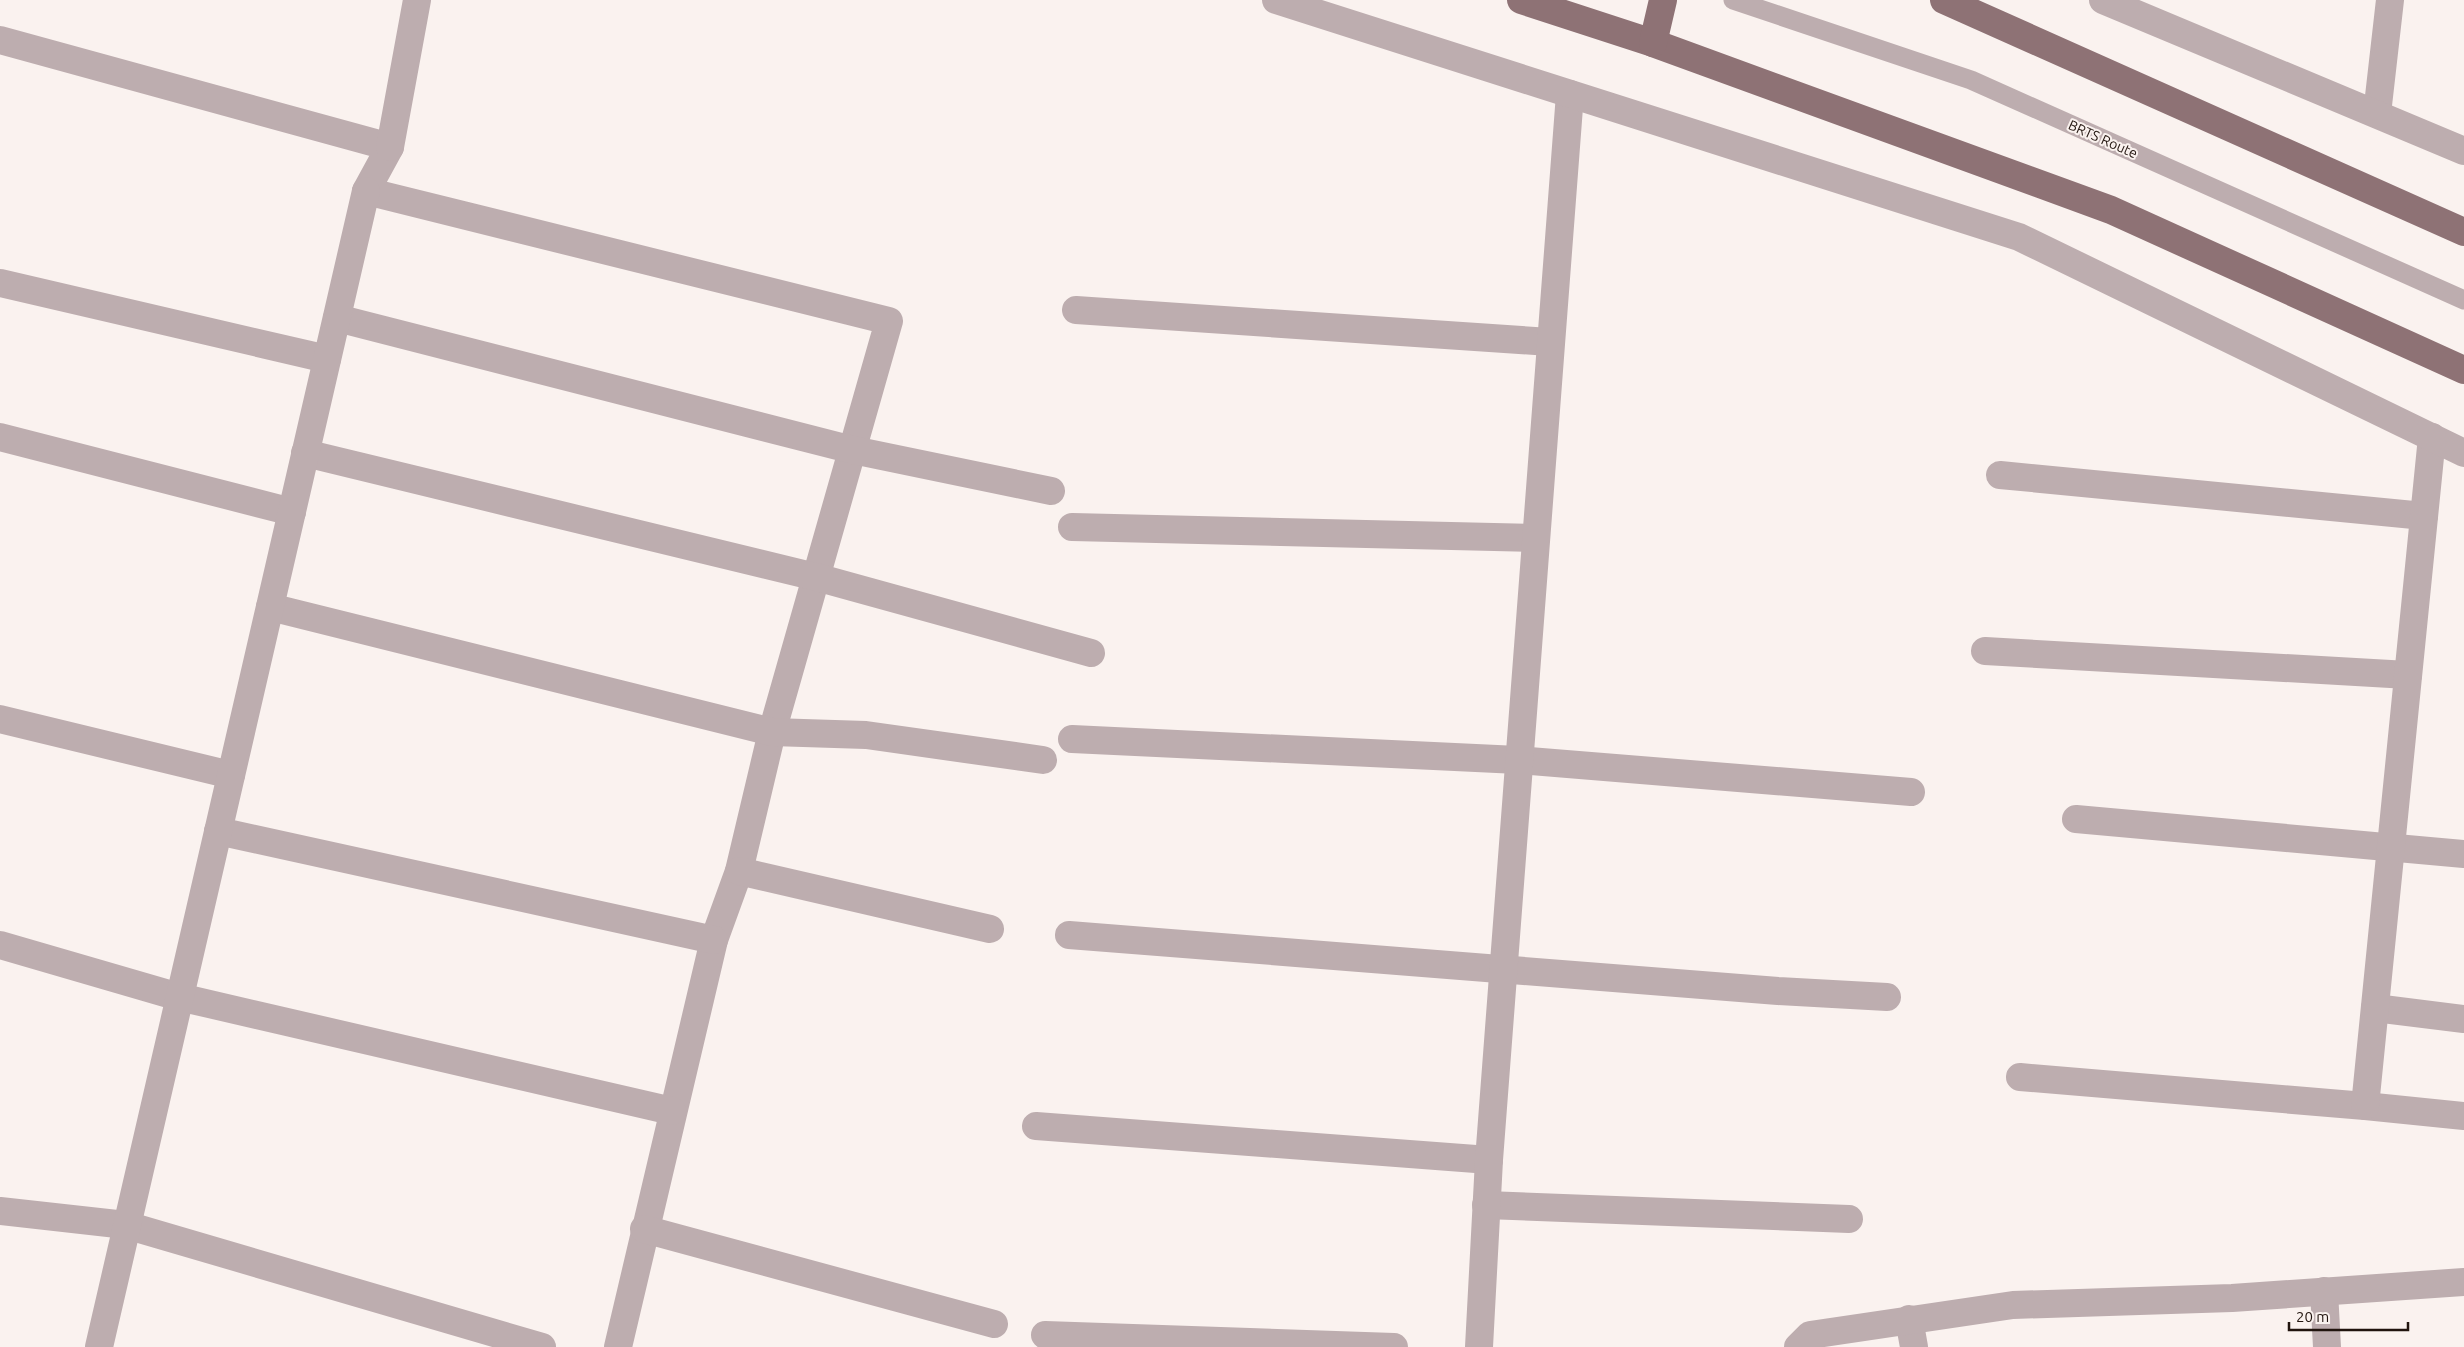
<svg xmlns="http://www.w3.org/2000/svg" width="2464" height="1347" viewBox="0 0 2464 1347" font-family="Ubuntu,sans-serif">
  <rect width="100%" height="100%" fill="#faf2ef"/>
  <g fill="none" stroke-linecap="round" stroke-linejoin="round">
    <path stroke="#bdadaf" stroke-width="19" d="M1733 0 1971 80 2464 300"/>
    <g stroke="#bdadaf" stroke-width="28">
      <path d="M0 40 390 147 366 191 889 321 772 732 739 871 714 940 618 1347"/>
      <path d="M2377 114 2390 0"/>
      <path d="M390 147 417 0"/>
      <path d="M0 283 327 359"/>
      <path d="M1076 310 1550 342"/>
      <path d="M337 318 853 450 1051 491"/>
      <path d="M0 437 292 512"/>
      <path d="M305 453 816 577 1091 653"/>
      <path d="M2000 475 2424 516"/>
      <path d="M1072 527 1536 538"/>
      <path d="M270 607 772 732 866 735 1043 760"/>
      <path d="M1985 651 2408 675"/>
      <path d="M0 719 231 775"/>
      <path d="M1072 739 1518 760 1911 792"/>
      <path d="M2076 819 2464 854"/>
      <path d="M218 831 714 940"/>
      <path d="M739 871 990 929"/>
      <path d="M1069 935 1778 991 1887 997"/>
      <path d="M0 945 179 997 672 1111"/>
      <path d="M2375 1008 2464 1019"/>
      <path d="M2020 1077 2365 1106 2464 1116"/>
      <path d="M2365 1106 2432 437"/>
      <path d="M1036 1126 1489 1160"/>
      <path d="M1486 1205 1849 1219"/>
      <path d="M0 1211 126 1225 542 1347"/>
      <path d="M644 1229 994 1324"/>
      <path d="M2324 1291 2327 1347"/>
      <path d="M1909 1319 1914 1347"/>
      <path d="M1045 1335 1394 1347"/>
      <path d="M99 1347 366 191"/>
      <path d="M1479 1347 1489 1160 1570 94"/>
      <path d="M1798 1347 1810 1335 2013 1305 2232 1298 2464 1282"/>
    </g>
    <g stroke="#bdadaf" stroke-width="28">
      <path d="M1276 0 2019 237 2464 453"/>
      <path d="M2103 0 2464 151"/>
    </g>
    <g stroke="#8e7275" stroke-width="28">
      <path d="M1521 0 1653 43 2111 210 2464 370"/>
      <path d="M1944 0 2464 232"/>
      <path d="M1653 43 1663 0"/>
    </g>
  </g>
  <g text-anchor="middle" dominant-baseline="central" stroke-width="4" stroke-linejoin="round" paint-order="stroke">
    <g font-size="14" fill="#21140e" stroke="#faf2ef">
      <text transform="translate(2103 139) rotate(24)">BRTS Route</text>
    </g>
  </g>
  <path d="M2289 1322v8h119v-8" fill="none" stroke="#21140e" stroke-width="2.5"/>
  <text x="2296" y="1322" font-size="15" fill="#21140e" stroke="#faf2ef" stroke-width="4" paint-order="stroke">20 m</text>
</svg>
